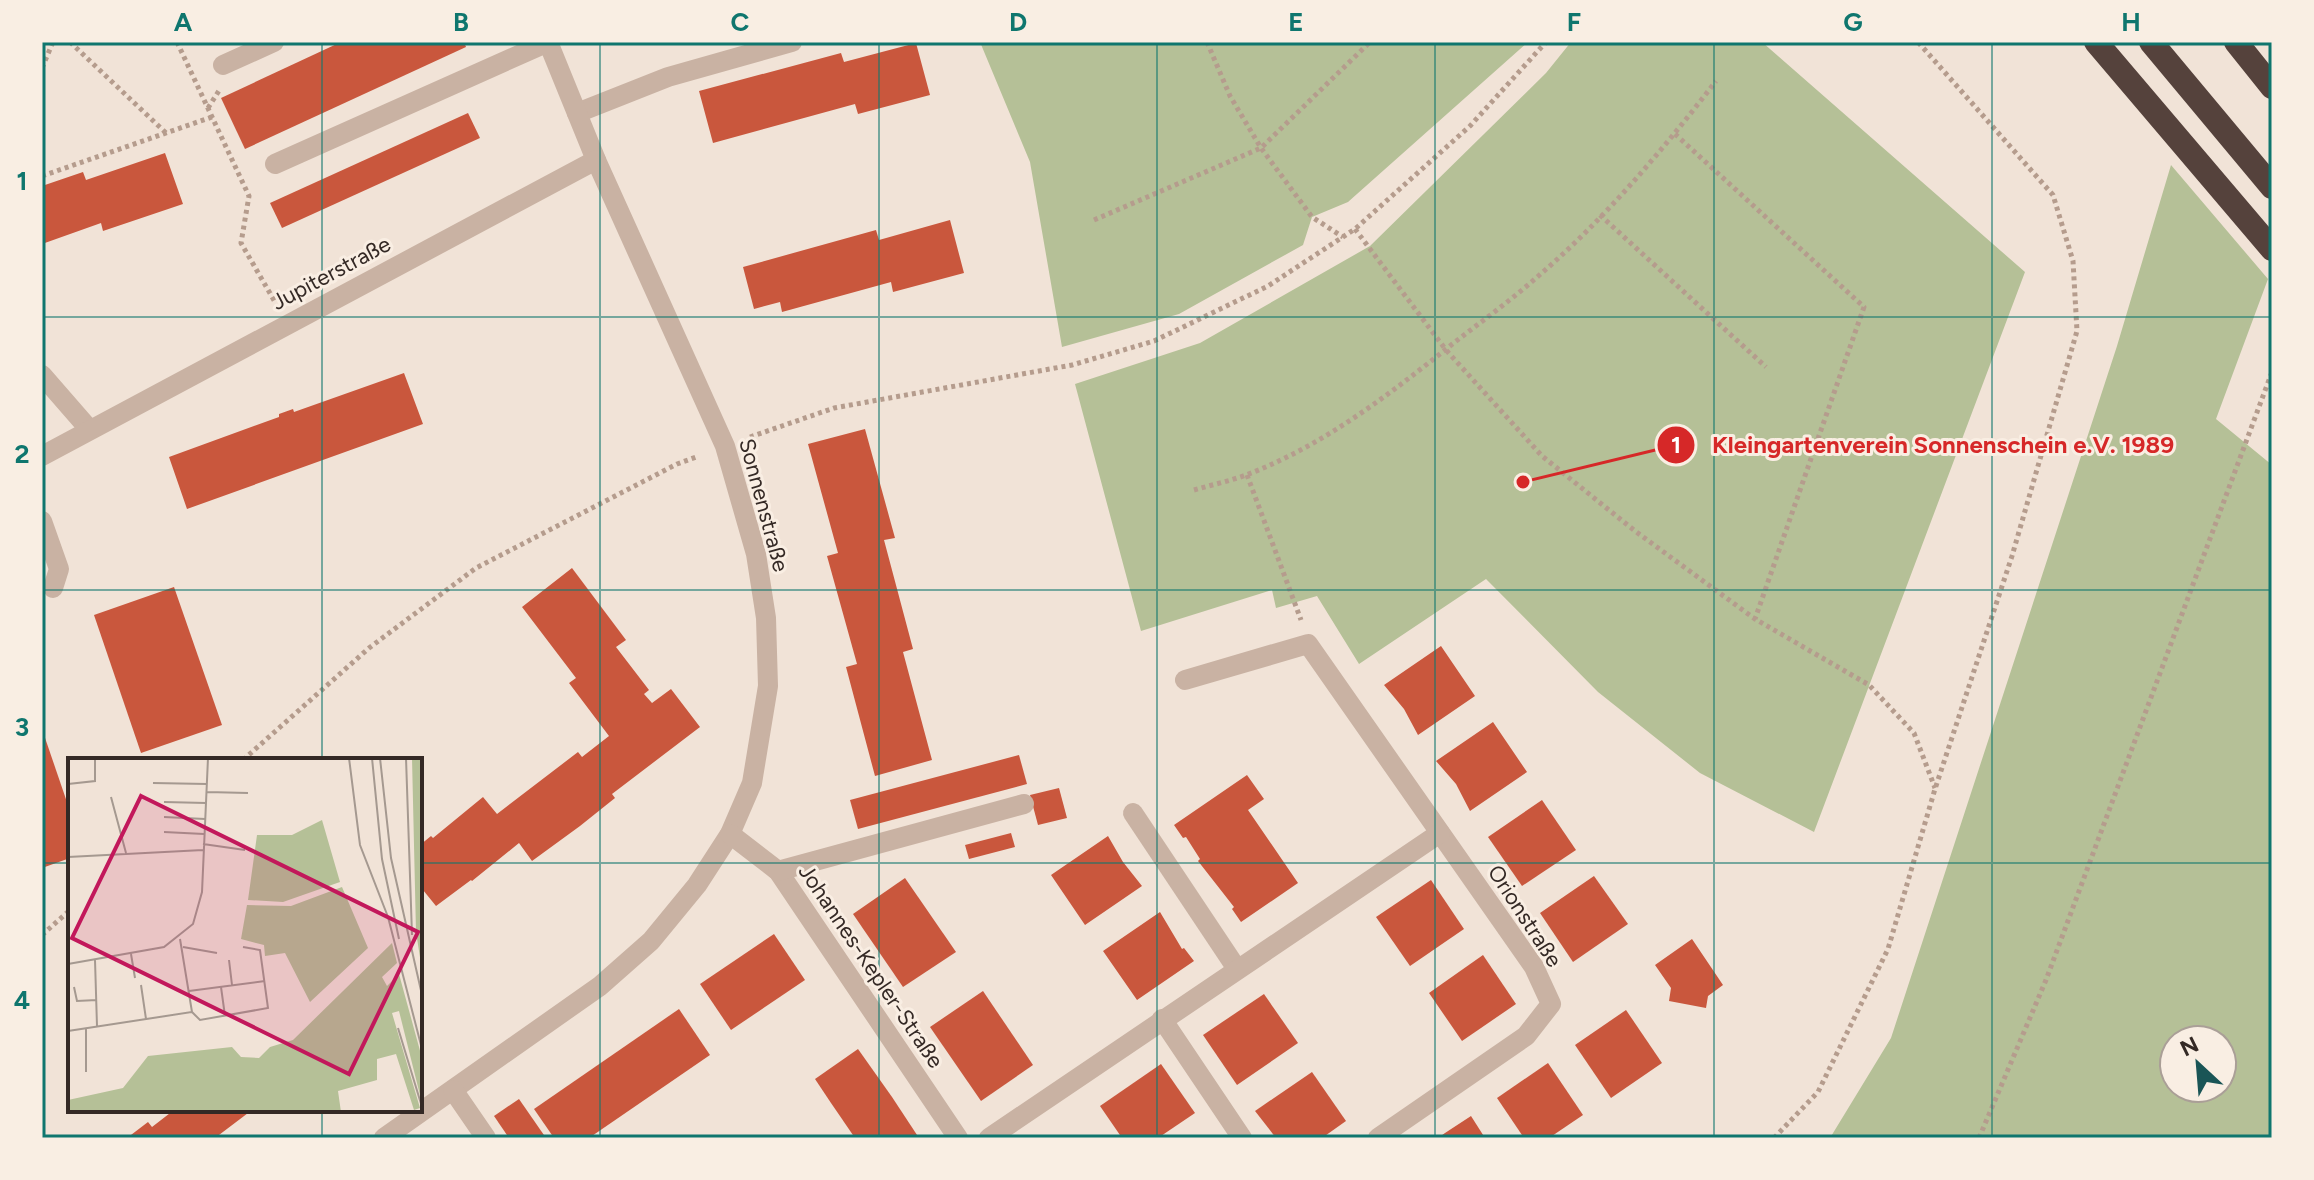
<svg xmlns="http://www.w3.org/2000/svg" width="2314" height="1180" viewBox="0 0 2314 1180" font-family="Figtree,sans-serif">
  <rect width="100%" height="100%" fill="#f1e3d7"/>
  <g fill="#b5c097" fill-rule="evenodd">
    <path d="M980 42H1528L1348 202 1312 217 1303 245 1179 314 1062 347 1030 162Z"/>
    <path d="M1571 42H1762L2025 272 1814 832 1700 773 1598 692 1486 579 1359 664 1317 596 1276 608 1272 590 1141 631 1075 384 1200 343 1370 246 1546 73Z"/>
    <path d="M2171 165 2268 279 2216 419 2272 465V1138H1830L1891 1038 2117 346ZM2174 1040H2222V1088H2174Z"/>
  </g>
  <g fill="#c9573d">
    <path d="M341 42H464L466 47 245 149 221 98Z"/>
    <path d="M916 43 930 95 858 114 855 104 713 143 699 91 841 53 844 62Z"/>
    <path d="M468 113 480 138 282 228 270 203Z"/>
    <path d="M165 153 183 204 103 231 101 223 42 244V186L83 172 86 180Z"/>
    <path d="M950 220 964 273 893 292 891 282 782 312 780 302 754 309 743 267 876 230 879 240Z"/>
    <path d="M404 373 423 424 187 509 169 457 279 417V414L293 409 294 412Z"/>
    <path d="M865 429 895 538 884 540 913 649 903 652 932 760 875 776 846 667 857 664 827 556 838 553 808 444Z"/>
    <path d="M572 568 626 640 616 647 649 690 644 694 652 703 671 689 700 727 612 794 615 798 580 826 532 861 519 843 472 881 471 880 436 906 423 890 420 892V845L431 836 433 838 483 797 497 814 578 752 582 757 609 736 569 683 576 678 522 607Z"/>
    <path d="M174 587 222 725 141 753 94 615Z"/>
    <path d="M1441 646 1475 696 1418 735 1404 709 1384 685Z"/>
    <path d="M1493 722 1527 772 1470 811 1456 784 1436 761Z"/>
    <path d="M42 729 70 811V858L42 868Z"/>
    <path d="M1019 755 1027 784 858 829 850 800Z"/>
    <path d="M1247 775 1264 799 1248 810 1298 883 1241 922 1232 909 1234 907 1198 861 1200 859 1186 837 1183 838 1174 825Z"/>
    <path d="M1059 788 1067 818 1038 825 1030 795Z"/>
    <path d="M1542 800 1576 850 1522 886 1488 837Z"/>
    <path d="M1011 833 1015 847 969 859 965 845Z"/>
    <path d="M1108 836 1123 862 1142 886 1085 925 1051 875Z"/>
    <path d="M1594 876 1628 924 1573 962 1540 913Z"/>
    <path d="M905 878 956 952 903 987 853 914Z"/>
    <path d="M1431 880 1464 929 1410 966 1376 917Z"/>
    <path d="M1160 912 1182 949 1184 948 1194 961 1137 1000 1103 951Z"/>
    <path d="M774 934 805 980 731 1030 700 984Z"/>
    <path d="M1692 939 1723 985 1708 996 1706 1008 1669 1001 1671 988 1655 965Z"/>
    <path d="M1483 955 1516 1004 1462 1041 1429 993Z"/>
    <path d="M983 991 1033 1065 981 1101 930 1027Z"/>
    <path d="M1264 994 1298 1043 1237 1085 1203 1035Z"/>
    <path d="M679 1009 710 1055 589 1138H554L534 1109Z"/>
    <path d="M1626 1010 1662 1063 1611 1098 1575 1045Z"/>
    <path d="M858 1049 892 1097 919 1138H855L831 1103 815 1079Z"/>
    <path d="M1548 1063 1583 1115 1549 1138H1524L1497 1098Z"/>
    <path d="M1161 1064 1195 1113 1158 1138H1122L1100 1106Z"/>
    <path d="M1312 1072 1346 1121 1322 1138H1276L1255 1111Z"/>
    <path d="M519 1099 546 1138H509L494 1116Z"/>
    <path d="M174 1110H252L215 1138H127L148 1122 152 1127Z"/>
    <path d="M1471 1116 1485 1138H1438L1445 1133Z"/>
  </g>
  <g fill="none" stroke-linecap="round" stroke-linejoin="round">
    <g stroke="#b59c8d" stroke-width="5" stroke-dasharray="4 4" stroke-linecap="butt">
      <path d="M70 42 166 133"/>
      <path d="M177 42 249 196 241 243 275 302"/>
      <path d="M1207 42 1230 96 1261 148 1312 217 1343 237"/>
      <path d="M42 68 53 42"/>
      <path d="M208 108 220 89"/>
      <path d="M1675 134 1864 307 1755 619"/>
      <path d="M42 176 212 117"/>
      <path d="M1600 215 1766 367"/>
      <path d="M1094 220 1261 148 1370 42"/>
      <path d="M1355 229 1446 350 1542 456 1635 531 1755 619 1869 685 1914 733 1935 788"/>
      <path d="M750 437 834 408 1072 365 1154 341 1268 286 1355 229 1470 126 1546 42"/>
      <path d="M1247 475 1301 620"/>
      <path d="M1194 490C1211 485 1230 481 1246 475 1325 445 1391 393 1455 342 1482 321 1510 301 1536 278 1603 221 1662 151 1716 81"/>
      <path d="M243 760 369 648 476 568 677 464 699 456"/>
      <path d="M42 935 70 910"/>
      <path d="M1774 1138 1818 1092 1888 949 1935 789 2012 556 2077 331 2073 261 2053 195 1918 42"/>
      <path d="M1979 1138 2046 980 2272 372"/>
    </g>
    <g stroke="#c9b2a3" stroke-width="20">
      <path d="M223 65 274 42"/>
      <path d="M577 113 668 77 792 42"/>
      <path d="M275 164 548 42 596 160 725 446 756 554 766 618 768 686 752 783 730 834 697 885 651 941 600 986 384 1138"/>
      <path d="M42 375 89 429"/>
      <path d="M42 456 596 160"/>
      <path d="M42 521 59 569 53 588"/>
      <path d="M1185 680 1308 644 1534 967 1551 1004 1526 1036 1378 1138"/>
      <path d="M1133 813 1237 969"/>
      <path d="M730 834 778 871 958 1138"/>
      <path d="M778 871 1024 804"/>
      <path d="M1162 1019 1242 1138"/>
      <path d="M453 1090 486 1138"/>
      <path d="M989 1138 1440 833"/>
    </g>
    <g stroke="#55423c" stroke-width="24">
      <path d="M2096 42 2272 249"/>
      <path d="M2151 42 2272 187"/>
      <path d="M2236 42 2272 87"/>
    </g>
  </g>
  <path fill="none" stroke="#0f766e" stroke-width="2" stroke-opacity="0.55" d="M322 42V760M600 42V1138M879 42V1138M1157 42V1138M1435 42V1138M1714 42V1138M1992 42V1138M42 317H2272M42 590H2272M42 863H70M420 863H2272M322 1110V1138"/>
  <g text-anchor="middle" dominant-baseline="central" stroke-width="6" stroke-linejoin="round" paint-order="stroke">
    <g font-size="22" fill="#342925" stroke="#f9eee3">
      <text transform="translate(331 273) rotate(-28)">Jupiterstraße</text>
      <text transform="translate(764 505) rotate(75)">Sonnenstraße</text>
      <text transform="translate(1525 916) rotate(57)">Orionstraße</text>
      <text transform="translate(871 966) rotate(56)">Johannes-Kepler-Straße</text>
    </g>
  </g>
  <g transform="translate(68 758)">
    <rect width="354" height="354" fill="#f1e3d7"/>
    <path d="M344 0H354V212L348 174ZM254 62 272 124 215 144 180 142 189 77H224ZM274 129 300 190 242 244 217 195 197 198 196 187 173 181 179 147 223 148ZM324 185 329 205 314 219 319 228 331 216 354 300V345L331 253 324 255 352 350 346 352 328 296 309 301V322L270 333 273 354H0V342L55 330 80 298 164 289 173 299 191 300 202 289 225 282Z" fill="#b5c097"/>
    <path fill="none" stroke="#a59990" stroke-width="2" d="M281 0 292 87 320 159 354 291M304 0 314 101 331 181M312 0 323 100 354 237M338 0 344 177M85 25 139 26M0 26 27 23V0M139 34 180 35M43 39 58 95M96 44 138 45M96 59 137 61M96 74 136 76M135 86 177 92M0 99 135 92M115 189 149 195M63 196 67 220M27 202 29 268M161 202 164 227M0 206 96 189 125 166 134 134 140 0M73 227 78 261M6 229 9 243 29 242M153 229 157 258M121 233 197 223M124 254 132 262 200 250 192 192 175 189M330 270 354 349M0 273 124 254 112 181M18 314V270"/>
    <path fill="#c2185b" fill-opacity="0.15" stroke="#c2185b" stroke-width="4" d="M73 38 350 174 281 316 4 180Z"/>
    <rect width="354" height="354" fill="none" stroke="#342925" stroke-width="4"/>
  </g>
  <path fill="none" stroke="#d62828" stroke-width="3" d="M1523 482L1676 445"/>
  <g fill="#d62828" stroke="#f9eee3" stroke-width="3">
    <circle cx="1523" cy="482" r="8"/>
    <circle cx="1676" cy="445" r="20"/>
  </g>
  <g font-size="24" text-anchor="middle" font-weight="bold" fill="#fff">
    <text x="1676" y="453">1</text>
  </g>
  <g font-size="24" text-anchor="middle" font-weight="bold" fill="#d62828" stroke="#f9eee3" stroke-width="6" stroke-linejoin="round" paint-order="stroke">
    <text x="1943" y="453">Kleingartenverein Sonnenschein e.V. 1989</text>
  </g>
  <rect width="2314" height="1180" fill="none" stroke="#f9eee3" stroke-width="88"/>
  <g transform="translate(2198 1064) rotate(334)"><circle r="38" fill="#f9eee3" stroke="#aa9f97" stroke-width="2"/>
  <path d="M0-6L14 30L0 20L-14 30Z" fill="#1a5556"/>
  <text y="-12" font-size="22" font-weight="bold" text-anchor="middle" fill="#342925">N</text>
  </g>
  <rect x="44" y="44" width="2226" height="1092" fill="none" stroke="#0f766e" stroke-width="3"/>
  <g font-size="26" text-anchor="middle" font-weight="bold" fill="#0f766e">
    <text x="183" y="31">A</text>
    <text x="461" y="31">B</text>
    <text x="740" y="31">C</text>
    <text x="1018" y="31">D</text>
    <text x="1296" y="31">E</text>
    <text x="1574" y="31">F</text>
    <text x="1853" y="31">G</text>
    <text x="2131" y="31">H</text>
    <text x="22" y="190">1</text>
    <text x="22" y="463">2</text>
    <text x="22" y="736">3</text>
    <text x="22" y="1009">4</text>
  </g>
</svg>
